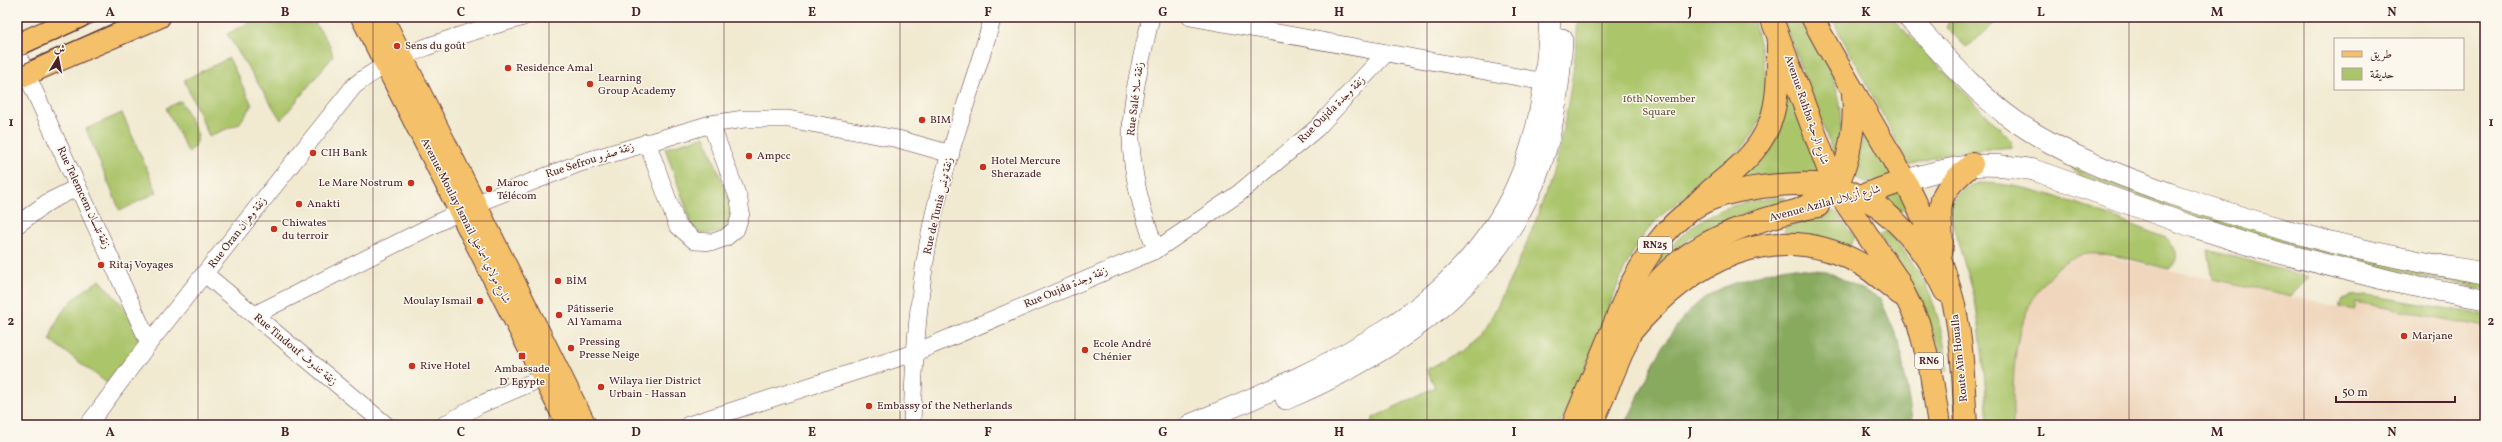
<svg xmlns="http://www.w3.org/2000/svg" width="2502" height="442" viewBox="0 0 2502 442" font-family="Vollkorn,Amiri,serif">
  <rect width="100%" height="100%" fill="#fbf7ec"/>
  <filter id="ink" filterUnits="userSpaceOnUse"><feTurbulence type="fractalNoise" baseFrequency=".025" numOctaves="2"/><feDisplacementMap in="SourceGraphic" scale="8" xChannelSelector="R" yChannelSelector="G"/><feConvolveMatrix kernelMatrix="1 2 1 2 8 2 1 2 1" color-interpolation-filters="sRGB"/></filter>
  <filter id="wash" filterUnits="userSpaceOnUse"><feTurbulence type="fractalNoise" baseFrequency=".012" numOctaves="4" result="noise"/><feDisplacementMap in="SourceGraphic" scale="16" xChannelSelector="R" yChannelSelector="G"/><feGaussianBlur stdDeviation="0.9" result="paint"/><feColorMatrix in="noise" values="0 0 0 0 0 0 0 0 0 0 0 0 0 0 0 0 0 1.4 0 .05"/><feComposite in="paint" operator="in"/></filter>
  <g filter="url(#wash)">
    <rect width="100%" height="100%" fill="#f1ead1"/>
    <path fill="#efd6bc" d="M2094 254 2354 310 2356 302 2485 327V425H2013L2014 364 2018 334 2027 307 2040 286 2056 268 2071 257Z"/>
    <g fill="#abc56b" stroke="#7a724b">
      <path d="M259 17H311L330 45 333 56 281 120 227 34Z"/>
      <path d="M1578 17H1753C1758 42 1768 69 1766 94 1761 164 1677 186 1641 239 1625 263 1616 290 1606 316 1591 353 1577 390 1560 425H1372L1373 418 1435 387 1427 370C1443 360 1462 351 1476 339 1490 324 1499 302 1508 284 1550 200 1573 111 1578 17Z"/>
      <path d="M1782 17H1804C1827 65 1854 103 1835 158Z"/>
      <path d="M1831 17H1891L2011 140 2012 147 1949 153 1909 165Z"/>
      <path d="M1952 17H1998L1999 19 1967 48 1946 27Z"/>
      <path d="M229 58 252 105 239 124 209 136 184 80Z"/>
      <path d="M1785 74 1822 173 1817 180 1727 185C1775 151 1790 134 1785 74Z"/>
      <path d="M181 101 198 135 195 147 188 152 166 108Z"/>
      <path d="M122 113 157 192 120 211 86 129Z"/>
      <path d="M1863 125 1894 179 1869 183 1846 174 1861 147Z"/>
      <path d="M705 136 734 214C726 233 719 235 699 233L693 227 665 148Z"/>
      <path d="M2071 168 2157 199 2408 269 2485 284V289C2364 267 2246 237 2131 195 2114 188 2082 183 2071 168Z"/>
      <path d="M1977 183C2039 182 2108 217 2166 238 2177 246 2181 260 2169 269 2146 264 2119 254 2095 254 2076 253 2062 261 2050 275 2011 319 2013 370 2013 425H1988C1985 380 1982 335 1973 291 1969 274 1949 222 1951 209 1953 194 1964 187 1977 183Z"/>
      <path d="M1900 186 1909 205 1901 211 1879 195Z"/>
      <path d="M1783 197 1786 199 1784 201 1704 229 1689 239 1661 265 1657 261C1699 215 1721 203 1783 197Z"/>
      <path d="M1836 211 1855 238 1847 248 1787 234 1784 231 1786 227Z"/>
      <path d="M1886 231C1929 276 1940 311 1948 370L1945 371C1928 313 1916 284 1879 236Z"/>
      <path d="M2208 250 2309 277 2291 296 2213 279Z"/>
      <path d="M100 280 137 322 138 340 134 352 107 383 50 340C57 310 76 295 100 280Z"/>
      <path d="M2368 295 2485 315V327L2356 302 2354 310 2340 307 2343 299 2352 296Z"/>
    </g>
    <path fill="#88aa5f" stroke="#696445" d="M1786 267 1826 271 1880 298 1899 342 1913 425H1625C1646 383 1662 334 1698 303 1719 284 1759 275 1786 267Z"/>
  </g>
  <g filter="url(#ink)">
    <g fill="none" stroke-linecap="round" stroke-linejoin="round">
      <g stroke="#633d44" stroke-width="18">
        <g id="minor">
          <path d="M1151 17C1142 57 1130 99 1131 140 1132 178 1143 215 1156 250"/>
          <path d="M1190 17 1545 82"/>
          <path d="M17 53 149 343"/>
          <path d="M647 142 677 225 695 241 713 242 725 238 736 229 741 213 739 200 711 124"/>
          <path d="M17 225 48 202 78 187"/>
          <path d="M205 274 386 425"/>
          <path d="M254 315 475 204 580 163 711 124 744 119H788L898 139 951 154"/>
          <path d="M88 425 149 343 354 86C398 50 469 33 523 17"/>
          <path d="M444 425 479 405 554 373"/>
          <path d="M688 425 914 353 1156 250 1238 194 1317 128 1386 53"/>
          <path d="M912 425C914 357 918 290 932 223 947 153 973 86 993 17"/>
        </g>
      </g>
      <g stroke="#633d44" stroke-width="22">
        <g id="tertiary">
          <path d="M1908 17C1941 52 1975 93 2015 121 2064 155 2121 176 2177 196 2277 231 2380 257 2485 273"/>
          <path d="M1903 181C1952 166 1982 160 2034 170L2194 227 2260 248 2399 283 2485 299"/>
          <path d="M1286 399C1394 353 1502 281 1541 164 1555 124 1560 81 1562 39"/>
          <path d="M1190 425C1313 373 1459 317 1517 185 1541 132 1547 74 1550 17"/>
        </g>
      </g>
      <g stroke="#633d44" stroke-width="24">
        <g id="primary">
          <path d="M362 17 568 425"/>
          <path d="M382 17 585 425"/>
          <path d="M17 45 79 17"/>
          <path d="M17 78 159 17"/>
          <path d="M1852 199 1903 181"/>
          <path d="M1573 425 1630 286C1646 257 1664 228 1692 209 1710 196 1739 190 1761 187 1786 184 1818 181 1842 189 1887 202 1926 250 1945 291"/>
          <path d="M1591 425C1604 396 1616 367 1628 338 1636 319 1643 299 1656 284 1693 238 1763 217 1818 206"/>
        </g>
      </g>
      <g stroke="#633d44" stroke-width="24">
        <g id="trunk">
          <path d="M1771 17 1835 187 1897 279 1918 322 1930 367 1939 425"/>
          <path d="M1812 17C1858 107 1923 192 1950 290 1963 333 1963 380 1966 425"/>
          <path d="M1693 208C1706 192 1723 181 1738 167 1779 131 1778 96 1778 45"/>
          <path d="M1799 210C1809 204 1822 199 1831 191 1849 175 1856 118 1853 95"/>
          <path d="M1941 253C1945 233 1934 209 1946 191 1952 181 1963 173 1972 164"/>
          <path d="M1631 332C1689 263 1772 215 1861 264 1874 272 1887 284 1900 294"/>
        </g>
      </g>
      <use href="#minor" stroke="#fff" stroke-width="17"/>
      <use href="#tertiary" stroke="#fff" stroke-width="21"/>
      <use href="#primary" stroke="#f4c16a" stroke-width="22"/>
      <use href="#trunk" stroke="#f4c16a" stroke-width="22"/>
      <g stroke="#4a1f2b" stroke-width="1">
        <path d="M17 58 106 17"/>
        <path d="M17 67 127 17"/>
      </g>
    </g>
  </g>
  <path fill="none" stroke="#4a1f2b" stroke-width="1" stroke-opacity="0.55" d="M198 17V425M373 17V425M549 17V425M724 17V425M900 17V425M1075 17V425M1251 17V425M1427 17V425M1602 17V425M1778 17V425M1953 17V425M2129 17V425M2304 17V425M17 221H2485"/>
  <g fill="#c8321e" stroke="#fbf7ec" stroke-width="1.5">
    <circle cx="397" cy="46" r="4"/>
    <circle cx="508" cy="68" r="4"/>
    <circle cx="590" cy="84" r="4"/>
    <circle cx="922" cy="120" r="4"/>
    <circle cx="313" cy="153" r="4"/>
    <circle cx="749" cy="156" r="4"/>
    <circle cx="983" cy="167" r="4"/>
    <circle cx="411" cy="183" r="4"/>
    <circle cx="489" cy="189" r="4"/>
    <circle cx="299" cy="204" r="4"/>
    <circle cx="274" cy="229" r="4"/>
    <circle cx="101" cy="265" r="4"/>
    <circle cx="558" cy="281" r="4"/>
    <circle cx="480" cy="301" r="4"/>
    <circle cx="559" cy="315" r="4"/>
    <circle cx="2404" cy="336" r="4"/>
    <circle cx="571" cy="348" r="4"/>
    <circle cx="1085" cy="350" r="4"/>
    <rect x="518" y="352" width="8" height="8" rx="2"/>
    <circle cx="412" cy="366" r="4"/>
    <circle cx="601" cy="387" r="4"/>
    <circle cx="869" cy="406" r="4"/>
  </g>
  <g text-anchor="middle" dominant-baseline="central" stroke-width="3" stroke-linejoin="round" paint-order="stroke">
    <g fill="#fbf7ec" stroke="#7f6065" stroke-width="1">
      <rect x="1638" y="237" width="34" height="16" rx="3"/>
      <rect x="1915" y="353" width="28" height="16" rx="3"/>
    </g>
    <g font-size="10" font-weight="bold" fill="#4a1f2b">
      <text x="1655" y="245">RN25</text>
      <text x="1929" y="361">RN6</text>
    </g>
    <g font-size="11" fill="#4a1f2b" stroke="#fbf7ec" text-anchor="start">
      <text x="405" y="46">Sens du goût</text>
      <text x="516" y="68">Residence Amal</text>
      <text x="598" y="78">Learning<tspan x="598" dy="13">Group Academy</tspan></text>
      <text x="930" y="120">BIM</text>
      <text x="321" y="153">CIH Bank</text>
      <text x="757" y="156">Ampcc</text>
      <text x="991" y="161">Hotel Mercure<tspan x="991" dy="13">Sherazade</tspan></text>
      <text x="403" y="183" text-anchor="end">Le Mare Nostrum</text>
      <text x="497" y="183">Maroc<tspan x="497" dy="13">Télécom</tspan></text>
      <text x="307" y="204">Anakti</text>
      <text x="282" y="223">Chiwates<tspan x="282" dy="13">du terroir</tspan></text>
      <text x="109" y="265">Ritaj Voyages</text>
      <text x="566" y="281">BİM</text>
      <text x="472" y="301" text-anchor="end">Moulay Ismail</text>
      <text x="567" y="309">Pâtisserie<tspan x="567" dy="13">Al Yamama</tspan></text>
      <text x="2412" y="336">Marjane</text>
      <text x="579" y="342">Pressing<tspan x="579" dy="13">Presse Neige</tspan></text>
      <text x="1093" y="344">Ecole André<tspan x="1093" dy="13">Chénier</tspan></text>
      <text x="420" y="366">Rive Hotel</text>
      <text x="522" y="369" text-anchor="middle">Ambassade<tspan x="522" dy="13">D' Egypte</tspan></text>
      <text x="609" y="381">Wilaya 1ier District<tspan x="609" dy="13">Urbain - Hassan</tspan></text>
      <text x="877" y="406">Embassy of the Netherlands</text>
    </g>
    <g font-size="11" fill="#4a1f2b" stroke="#fbf7ec">
      <text transform="translate(1136 99) rotate(-83)">Rue Salé زنقة سلا</text>
      <text transform="translate(1332 110) rotate(-45)">Rue Oujda زنقة وجدة</text>
      <text transform="translate(1806 110) rotate(71)">Avenue Rahba شارع الرحبة</text>
      <text transform="translate(590 161) rotate(-18)">Rue Sefrou زنقة صفرو</text>
      <text transform="translate(83 198) rotate(65)">Rue Telemcem زنقة تلمسان</text>
      <text transform="translate(1825 204) rotate(-15)">Avenue Azilal شارع أزيلال</text>
      <text transform="translate(939 206) rotate(-77)">Rue de Tunis زنقة تونس</text>
      <text transform="translate(465 221) rotate(63)">Avenue Moulay Ismail شارع مولاي اسماعيل</text>
      <text transform="translate(238 233) rotate(-52)">Rue Oran زنقة وهران</text>
      <text transform="translate(1066 288) rotate(-23)">Rue Oujda زنقة وجدة</text>
      <text transform="translate(295 350) rotate(40)">Rue Tindouf زنقة تندوف</text>
      <text transform="translate(1960 358) rotate(-96)">Route Aïn Houalla</text>
    </g>
    <g font-size="11" fill="#67513e" stroke="#fbf7ec">
      <text x="1659" y="99">16th November<tspan x="1659" dy="13">Square</tspan></text>
    </g>
  </g>
  <rect width="2502" height="442" fill="none" stroke="#fbf7ec" stroke-width="44"/>
  <rect x="2334" y="38" width="130" height="52" fill="#fbf7ec" stroke="#b4a19f"/>
  <rect x="2342" y="51" width="20" height="6" fill="#f4c16a" stroke="#b4a19f"/>
  <text x="2370" y="58" font-size="12" fill="#4a1f2b">طريق</text>
  <rect x="2342" y="68" width="20" height="12" fill="#abc56b" stroke="#b4a19f"/>
  <text x="2370" y="78" font-size="12" fill="#4a1f2b">حديقة</text>
  <g transform="translate(58 58) rotate(10)" stroke="#fbf7ec" stroke-width="3" paint-order="stroke">
  <path d="M0-3L7 15L0 10L-7 15Z" fill="#4a1f2b"/>
  <text y="-6" font-size="11" font-weight="bold" text-anchor="middle" fill="#4a1f2b">ش</text>
  </g>
  <path d="M2336 396v6h119v-6" fill="none" stroke="#4a1f2b" stroke-width="2"/>
  <text x="2342" y="396" font-size="12" fill="#4a1f2b" stroke="#fbf7ec" stroke-width="3" paint-order="stroke">50 m</text>
  <rect x="22" y="22" width="2458" height="398" fill="none" stroke="#4a1f2b" stroke-width="1.5"/>
  <g font-size="13" text-anchor="middle" font-weight="bold" fill="#4a1f2b">
    <text x="110" y="16">A</text>
    <text x="285" y="16">B</text>
    <text x="461" y="16">C</text>
    <text x="636" y="16">D</text>
    <text x="812" y="16">E</text>
    <text x="988" y="16">F</text>
    <text x="1163" y="16">G</text>
    <text x="1339" y="16">H</text>
    <text x="1514" y="16">I</text>
    <text x="1690" y="16">J</text>
    <text x="1866" y="16">K</text>
    <text x="2041" y="16">L</text>
    <text x="2217" y="16">M</text>
    <text x="2392" y="16">N</text>
    <text x="11" y="126">1</text>
    <text x="2491" y="126">1</text>
    <text x="11" y="325">2</text>
    <text x="2491" y="325">2</text>
    <text x="110" y="436">A</text>
    <text x="285" y="436">B</text>
    <text x="461" y="436">C</text>
    <text x="636" y="436">D</text>
    <text x="812" y="436">E</text>
    <text x="988" y="436">F</text>
    <text x="1163" y="436">G</text>
    <text x="1339" y="436">H</text>
    <text x="1514" y="436">I</text>
    <text x="1690" y="436">J</text>
    <text x="1866" y="436">K</text>
    <text x="2041" y="436">L</text>
    <text x="2217" y="436">M</text>
    <text x="2392" y="436">N</text>
  </g>
</svg>
